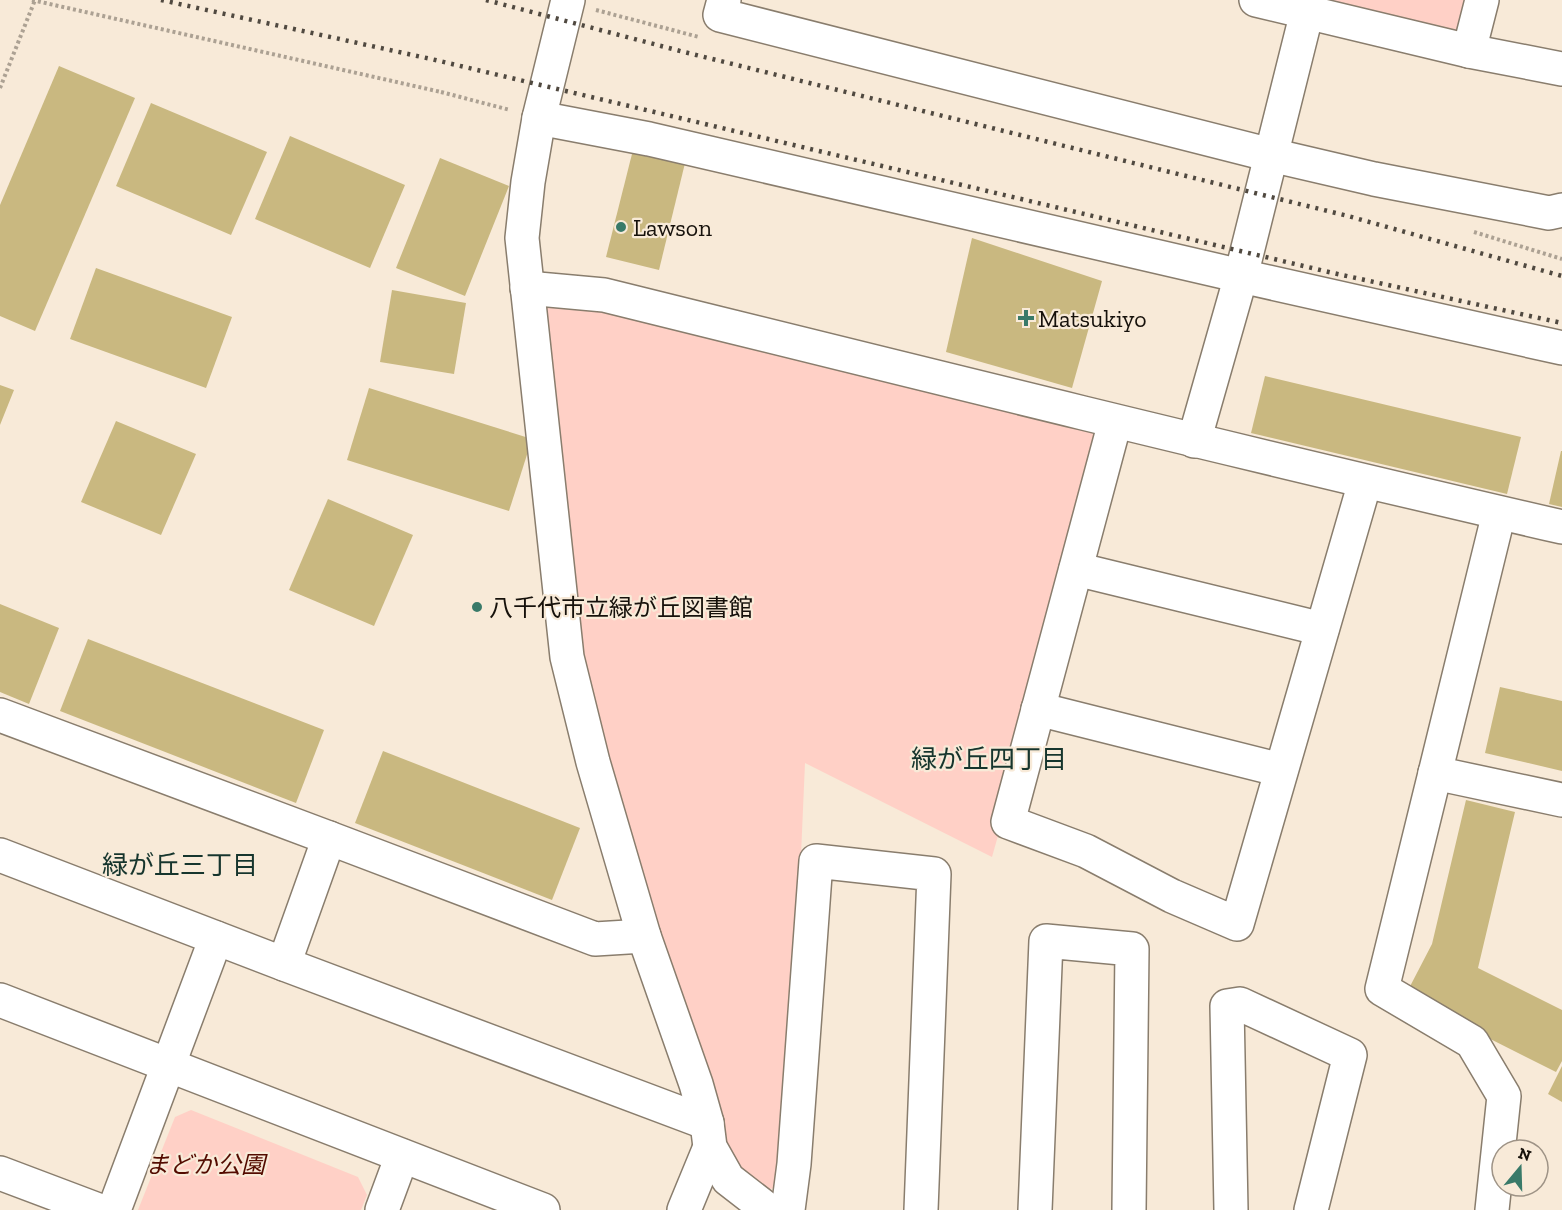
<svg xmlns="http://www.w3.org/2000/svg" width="1562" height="1210" viewBox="0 0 1562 1210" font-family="'Zilla Slab','Noto Sans JP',serif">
  <rect width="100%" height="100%" fill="#f8ead8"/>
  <g fill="#ffd0c6">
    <path d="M1330 0H1467L1462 23 1454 34 1333 8Z"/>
    <path d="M527 288 1115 422 992 857 805 763 800 878 780 1187 764 1190 735 1164 696 1084 567 657Z"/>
    <path d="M191 1110 358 1177 367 1195 361 1210H138L175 1117Z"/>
  </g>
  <g fill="#c9b880">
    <path d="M59 66 135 98 35 331 0 316V205Z"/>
    <path d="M151 103 267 152 231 235 116 186Z"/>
    <path d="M290 136 405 185 370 268 255 219Z"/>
    <path d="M634 146 686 159 659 270 606 257Z"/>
    <path d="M440 158 509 186 465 296 396 268Z"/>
    <path d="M972 238 1102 281 1072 388 946 352Z"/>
    <path d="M96 268 232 317 206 388 70 339Z"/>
    <path d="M392 290 466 303 454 374 380 362Z"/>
    <path d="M1265 376 1521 437 1507 494 1251 433Z"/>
    <path d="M0 385 14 390 0 425Z"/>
    <path d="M369 388 532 439 509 511 347 460Z"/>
    <path d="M116 421 196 454 161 535 81 502Z"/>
    <path d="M1561 451H1562V507L1549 504Z"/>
    <path d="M328 499 413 535 374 626 289 590Z"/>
    <path d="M0 604 59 628 29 704 0 692Z"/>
    <path d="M88 639 324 730 296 803 60 711Z"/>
    <path d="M1500 687 1562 701V771L1485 753Z"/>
    <path d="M383 751 580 828 552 900 355 823Z"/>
    <path d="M1466 800 1515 812 1478 968 1562 1010V1061L1556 1072 1405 996 1432 944Z"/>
    <path d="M1562 1066V1102L1548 1094Z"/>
  </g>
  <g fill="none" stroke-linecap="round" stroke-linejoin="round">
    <g stroke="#897d6d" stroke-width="36">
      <g id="minor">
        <path d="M568 0 539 118 528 182 522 238 567 657 593 762 644 936 696 1084 707 1123 710 1147 728 1179 768 1210"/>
        <path d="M724 0 720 15 1271 155 1374 179 1549 213 1562 210"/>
        <path d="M1256 0 1469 51 1562 69"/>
        <path d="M1469 51 1482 0"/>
        <path d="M539 118 649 139 1241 276 1562 348"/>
        <path d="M527 288 604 295C923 374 1242 453 1562 527"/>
        <path d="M1115 422 1008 822 1086 851 1172 896 1237 924 1365 482"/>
        <path d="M1194 441 1241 276 1310 0"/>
        <path d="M1076 569 1322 629"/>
        <path d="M1038 709 1281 770"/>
        <path d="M0 715 329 838 595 939 644 936"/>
        <path d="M1435 773 1562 800"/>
        <path d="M0 855 284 964 707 1123"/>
        <path d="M284 964 329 838"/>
        <path d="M0 1000 543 1210"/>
        <path d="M0 1173 98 1210"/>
        <path d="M114 1210 216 938"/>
        <path d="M382 1210 402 1156"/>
        <path d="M684 1210 710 1147"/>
        <path d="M788 1210 794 1164 816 861 934 874 921 1210"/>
        <path d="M1035 1210 1046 941 1132 949 1129 1210"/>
        <path d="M1231 1210 1227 1006 1240 1004 1350 1055 1311 1210"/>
        <path d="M1492 1210 1504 1096 1472 1042 1382 989 1499 513"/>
      </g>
    </g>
    <g stroke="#aca193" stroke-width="4" stroke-dasharray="3 3" stroke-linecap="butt">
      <path d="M596 10 699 37"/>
      <path d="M0 88 35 0"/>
      <path d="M441 92 510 110"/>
      <path d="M1474 232 1562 259"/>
    </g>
    <use href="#minor" stroke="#fff" stroke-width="33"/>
    <g stroke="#504940" stroke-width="4.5" stroke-dasharray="3 6" stroke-linecap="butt">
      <path d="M161 0 431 59 1333 273 1562 323"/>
      <path d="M486 0 684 52 1348 216 1562 276"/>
    </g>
    <path stroke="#aca193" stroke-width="4" stroke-dasharray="3 3" stroke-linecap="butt" d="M32 0 441 92"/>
  </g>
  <g fill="#397a69" stroke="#f8ead8" stroke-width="2">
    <circle cx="621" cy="227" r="6"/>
    <path d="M1023 309h6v6h6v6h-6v6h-6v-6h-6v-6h6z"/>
    <circle cx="477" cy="607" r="6"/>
  </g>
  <g text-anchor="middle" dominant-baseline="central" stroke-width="4.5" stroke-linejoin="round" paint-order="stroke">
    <g font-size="24" fill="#16110b" stroke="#f8ead8" text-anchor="start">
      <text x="633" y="227">Lawson</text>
      <text x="1038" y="318">Matsukiyo</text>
      <text x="489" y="607">八千代市立緑が丘図書館</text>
    </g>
    <g font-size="24" font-style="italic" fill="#530b00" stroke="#f8ead8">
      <text x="205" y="1164">まどか公園</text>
    </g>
    <g font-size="26" fill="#16352d" stroke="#f8ead8">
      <text x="989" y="759">緑が丘四丁目</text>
      <text x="180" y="865">緑が丘三丁目</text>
    </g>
  </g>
  <g transform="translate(1520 1168) rotate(19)"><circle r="28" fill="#f8ead8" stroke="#9e9386" stroke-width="1.5"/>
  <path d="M0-4.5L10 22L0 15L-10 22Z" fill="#397a69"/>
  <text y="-9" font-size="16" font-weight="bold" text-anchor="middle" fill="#16110b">N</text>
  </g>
</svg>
